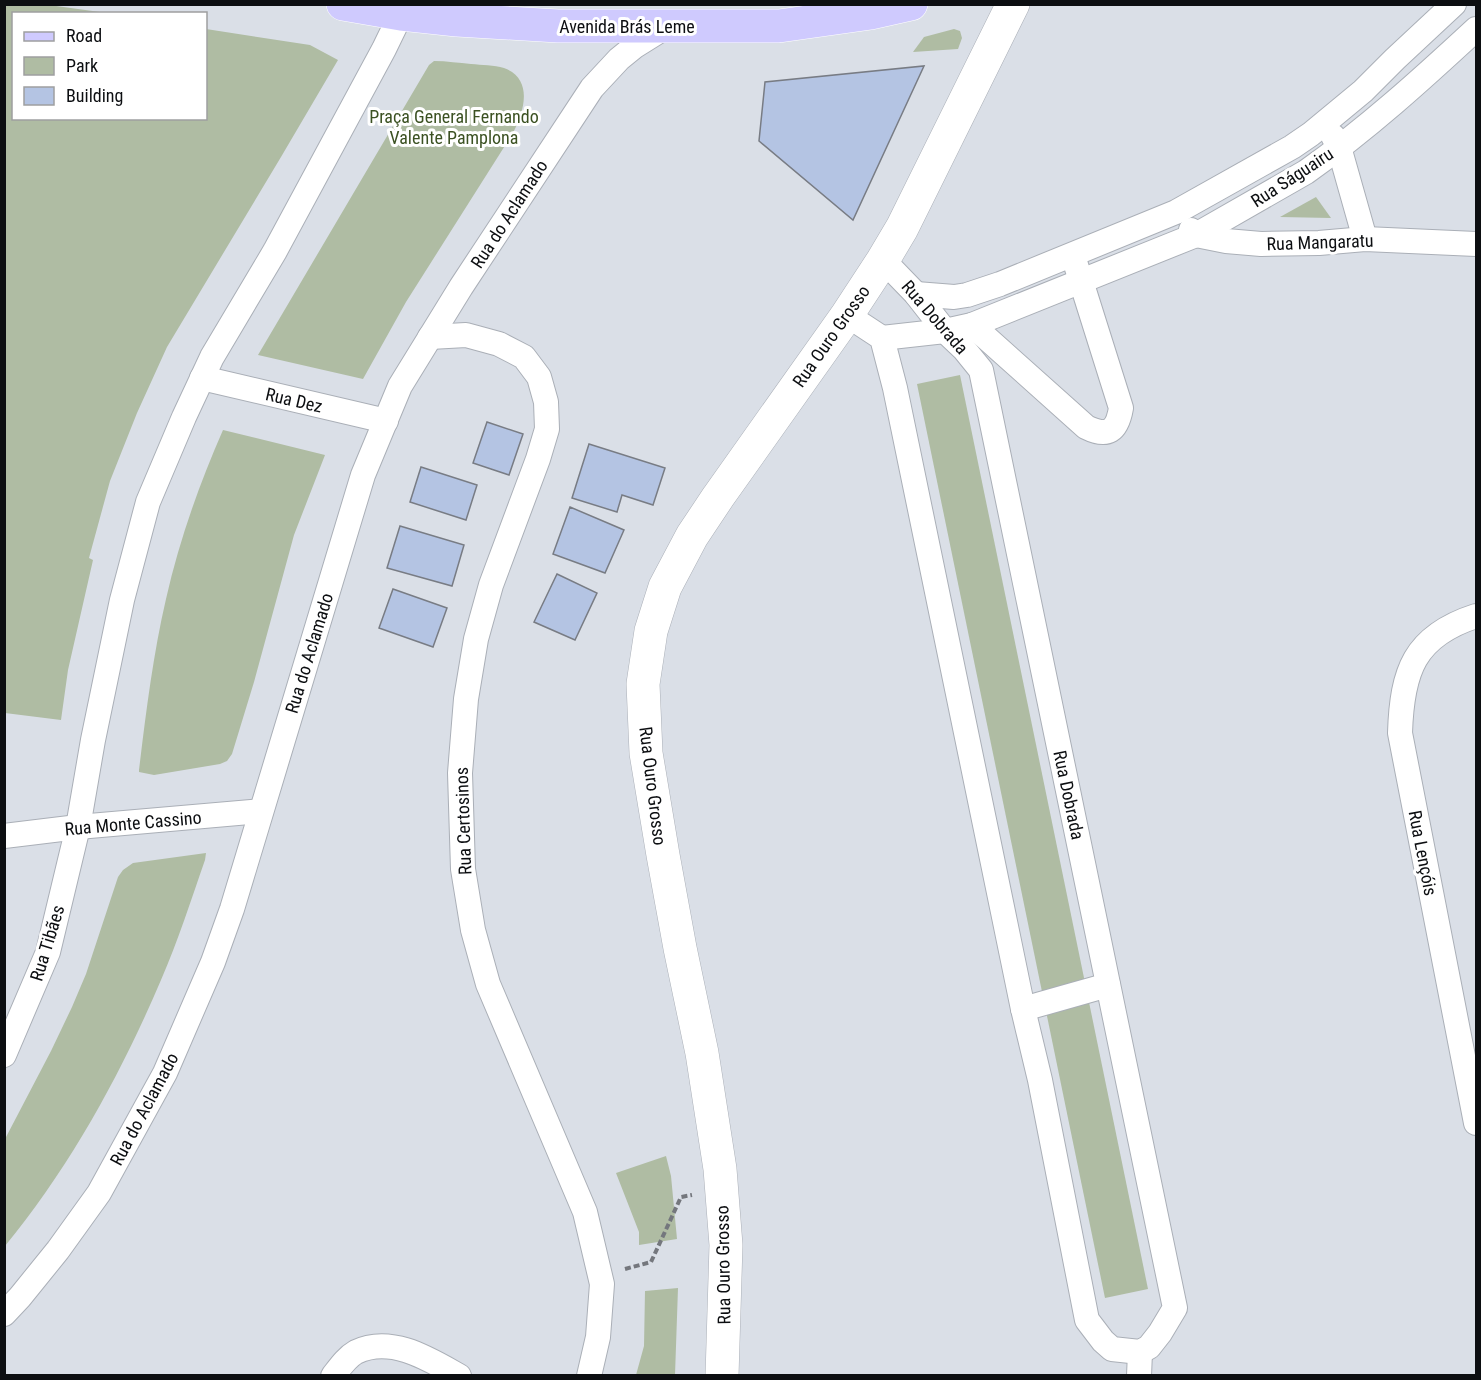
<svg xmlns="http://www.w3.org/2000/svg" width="1481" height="1380" viewBox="0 0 1481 1380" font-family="'Roboto Condensed',sans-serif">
  <rect width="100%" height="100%" fill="#dadfe7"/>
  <g fill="#afbca3">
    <path d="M5 4 49 5 107 13 14 14V118H206V29L310 45 338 60 281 157 167 347 137 413 110 481 89 558 93 560 68 670 61 720 5 713Z"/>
    <path d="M954 29 960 31 962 38 958 49 913 52 924 37Z"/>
    <path d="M434 61C447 61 459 63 471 64 482 65 494 65 504 68 534 79 524 112 513 133L406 302 363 379 258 355 429 65Z"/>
    <path d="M1316 197 1331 218 1280 217Z"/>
    <path d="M960 375 1148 1289 1105 1298 917 384Z"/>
    <path d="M223 430 325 455 294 535 254 682 232 754 227 761 220 764 154 775 139 772V770C146 713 153 655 166 599 179 541 199 485 223 430Z"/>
    <path d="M206 853 205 860C191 900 178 941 161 980 121 1074 70 1167 5 1246V1139L51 1051 72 1007 86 974 118 877 123 870 133 863Z"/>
    <path d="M666 1156 671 1176 677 1239 639 1245V1232L616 1173Z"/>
    <path d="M678 1288 675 1375H636L644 1346 645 1291Z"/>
  </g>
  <g fill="#b4c4e3" stroke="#787c84" stroke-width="1.5">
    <path d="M924 66 853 220 759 141 765 82Z"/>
    <path d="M487 422 523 434 509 475 473 463Z"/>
    <path d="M589 444 665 468 653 505 622 495 617 512 572 498Z"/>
    <path d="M421 467 477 485 466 520 410 502Z"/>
    <path d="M570 507 624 530 605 573 553 554Z"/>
    <path d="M400 526 464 545 452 586 387 568Z"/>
    <path d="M557 574 597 593 575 640 534 622Z"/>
    <path d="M393 589 447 608 433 647 379 628Z"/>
  </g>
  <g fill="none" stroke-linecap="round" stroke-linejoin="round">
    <g stroke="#aaafb7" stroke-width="26">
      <g id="street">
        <path d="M1333 136 1339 147 1365 239"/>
        <path d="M1191 230 1196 235 1226 241 1261 244 1319 243 1365 239 1476 244"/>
        <path d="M916 294 954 297 967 295 1000 284 1176 212 1292 147 1311 134 1363 91 1395 59 1454 4"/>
        <path d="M847 315 882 338 895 388 1023 1009 1040 1080 1087 1320 1103 1341 1112 1349 1140 1352 1149 1347 1160 1333 1175 1308 981 370 964 349 945 331 916 294 883 260"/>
        <path d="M972 325 1086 427C1108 438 1117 431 1121 408L1076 265"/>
        <path d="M430 337 466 335 499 344 524 357 539 377 546 402 547 429 538 459 491 585 476 639 466 699 460 773 463 869 473 930 488 984 585 1212 602 1284 598 1337 589 1376"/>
        <path d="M882 338 945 331 972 325 1196 235 1306 172C1367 129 1422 79 1476 29"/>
        <path d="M202 378 386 421"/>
        <path d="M1476 616C1414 636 1402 671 1400 733L1476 1123"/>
        <path d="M4 836 78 827 261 811"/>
        <path d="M1023 1009 1108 985"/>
        <path d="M4 1055 48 952 78 827 93 740 122 600 148 502 184 417 212 357 275 251 384 49 401 14"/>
        <path d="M4 1314 20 1297 58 1250 99 1193 165 1073 213 962 232 909 363 475 400 386 461 287 592 88 619 59 635 46 667 26"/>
        <path d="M333 1376C340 1367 347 1357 356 1352 391 1335 429 1359 459 1376"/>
        <path d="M1139 1376 1140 1352"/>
      </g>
    </g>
    <g stroke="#aaafb7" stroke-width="34">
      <path id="secondary" d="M722 1376 726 1245 720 1169 702 1053 680 948 663 855 646 753 643 684 651 631 665 587 692 536 718 497 847 315 883 260 902 228 1013 4"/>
    </g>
    <g stroke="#fff" stroke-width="34">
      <path id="primary" d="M343 4 401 14 457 20 558 26H779L871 13 911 4"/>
    </g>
    <path stroke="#74777d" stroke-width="4" stroke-dasharray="6 3" stroke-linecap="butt" d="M625 1269 651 1262 681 1197 692 1195"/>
    <use href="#street" stroke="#fff" stroke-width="24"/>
    <use href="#secondary" stroke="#fff" stroke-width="33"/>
    <use href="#primary" stroke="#cfcafe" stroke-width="33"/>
  </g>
  <g text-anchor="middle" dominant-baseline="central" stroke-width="6" stroke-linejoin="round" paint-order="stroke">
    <g font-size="18" fill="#0c0e11" stroke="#fff">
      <text x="627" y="26">Avenida Brás Leme</text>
      <text transform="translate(1292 177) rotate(-33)">Rua Ságuairu</text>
      <text transform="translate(509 214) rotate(-57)">Rua do Aclamado</text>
      <text transform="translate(1320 242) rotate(-2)">Rua Mangaratu</text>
      <text transform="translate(935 317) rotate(49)">Rua Dobrada</text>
      <text transform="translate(831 336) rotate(-55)">Rua Ouro Grosso</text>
      <text transform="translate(294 400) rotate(13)">Rua Dez</text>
      <text transform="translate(309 653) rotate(-73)">Rua do Aclamado</text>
      <text transform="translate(653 786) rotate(83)">Rua Ouro Grosso</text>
      <text transform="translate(1069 795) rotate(78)">Rua Dobrada</text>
      <text transform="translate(463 821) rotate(-92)">Rua Certosinos</text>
      <text transform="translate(133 823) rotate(-5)">Rua Monte Cassino</text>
      <text transform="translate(1423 853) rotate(79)">Rua Lençóis</text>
      <text transform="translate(47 943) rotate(-73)">Rua Tibães</text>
      <text transform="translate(144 1109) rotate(-62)">Rua do Aclamado</text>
      <text transform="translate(723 1265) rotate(-91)">Rua Ouro Grosso</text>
    </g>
    <g font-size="18" fill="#3b5122" stroke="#fff">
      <text x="454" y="116">Praça General Fernando<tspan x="454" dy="21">Valente Pamplona</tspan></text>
    </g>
  </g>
  <rect width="1481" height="1380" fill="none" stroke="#0c0e11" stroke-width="12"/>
  <rect x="12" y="12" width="195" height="108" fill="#ffffff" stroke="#9e9fa0" stroke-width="1.5"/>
  <rect x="24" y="32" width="30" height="9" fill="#cfcafe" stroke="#9e9fa0" stroke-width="1.5"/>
  <text x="66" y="42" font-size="18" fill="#0c0e11">Road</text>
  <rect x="24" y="57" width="30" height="18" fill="#afbca3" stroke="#9e9fa0" stroke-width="1.5"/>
  <text x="66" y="72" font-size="18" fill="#0c0e11">Park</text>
  <rect x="24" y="87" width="30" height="18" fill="#b4c4e3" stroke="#9e9fa0" stroke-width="1.5"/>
  <text x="66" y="102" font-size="18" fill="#0c0e11">Building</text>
</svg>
